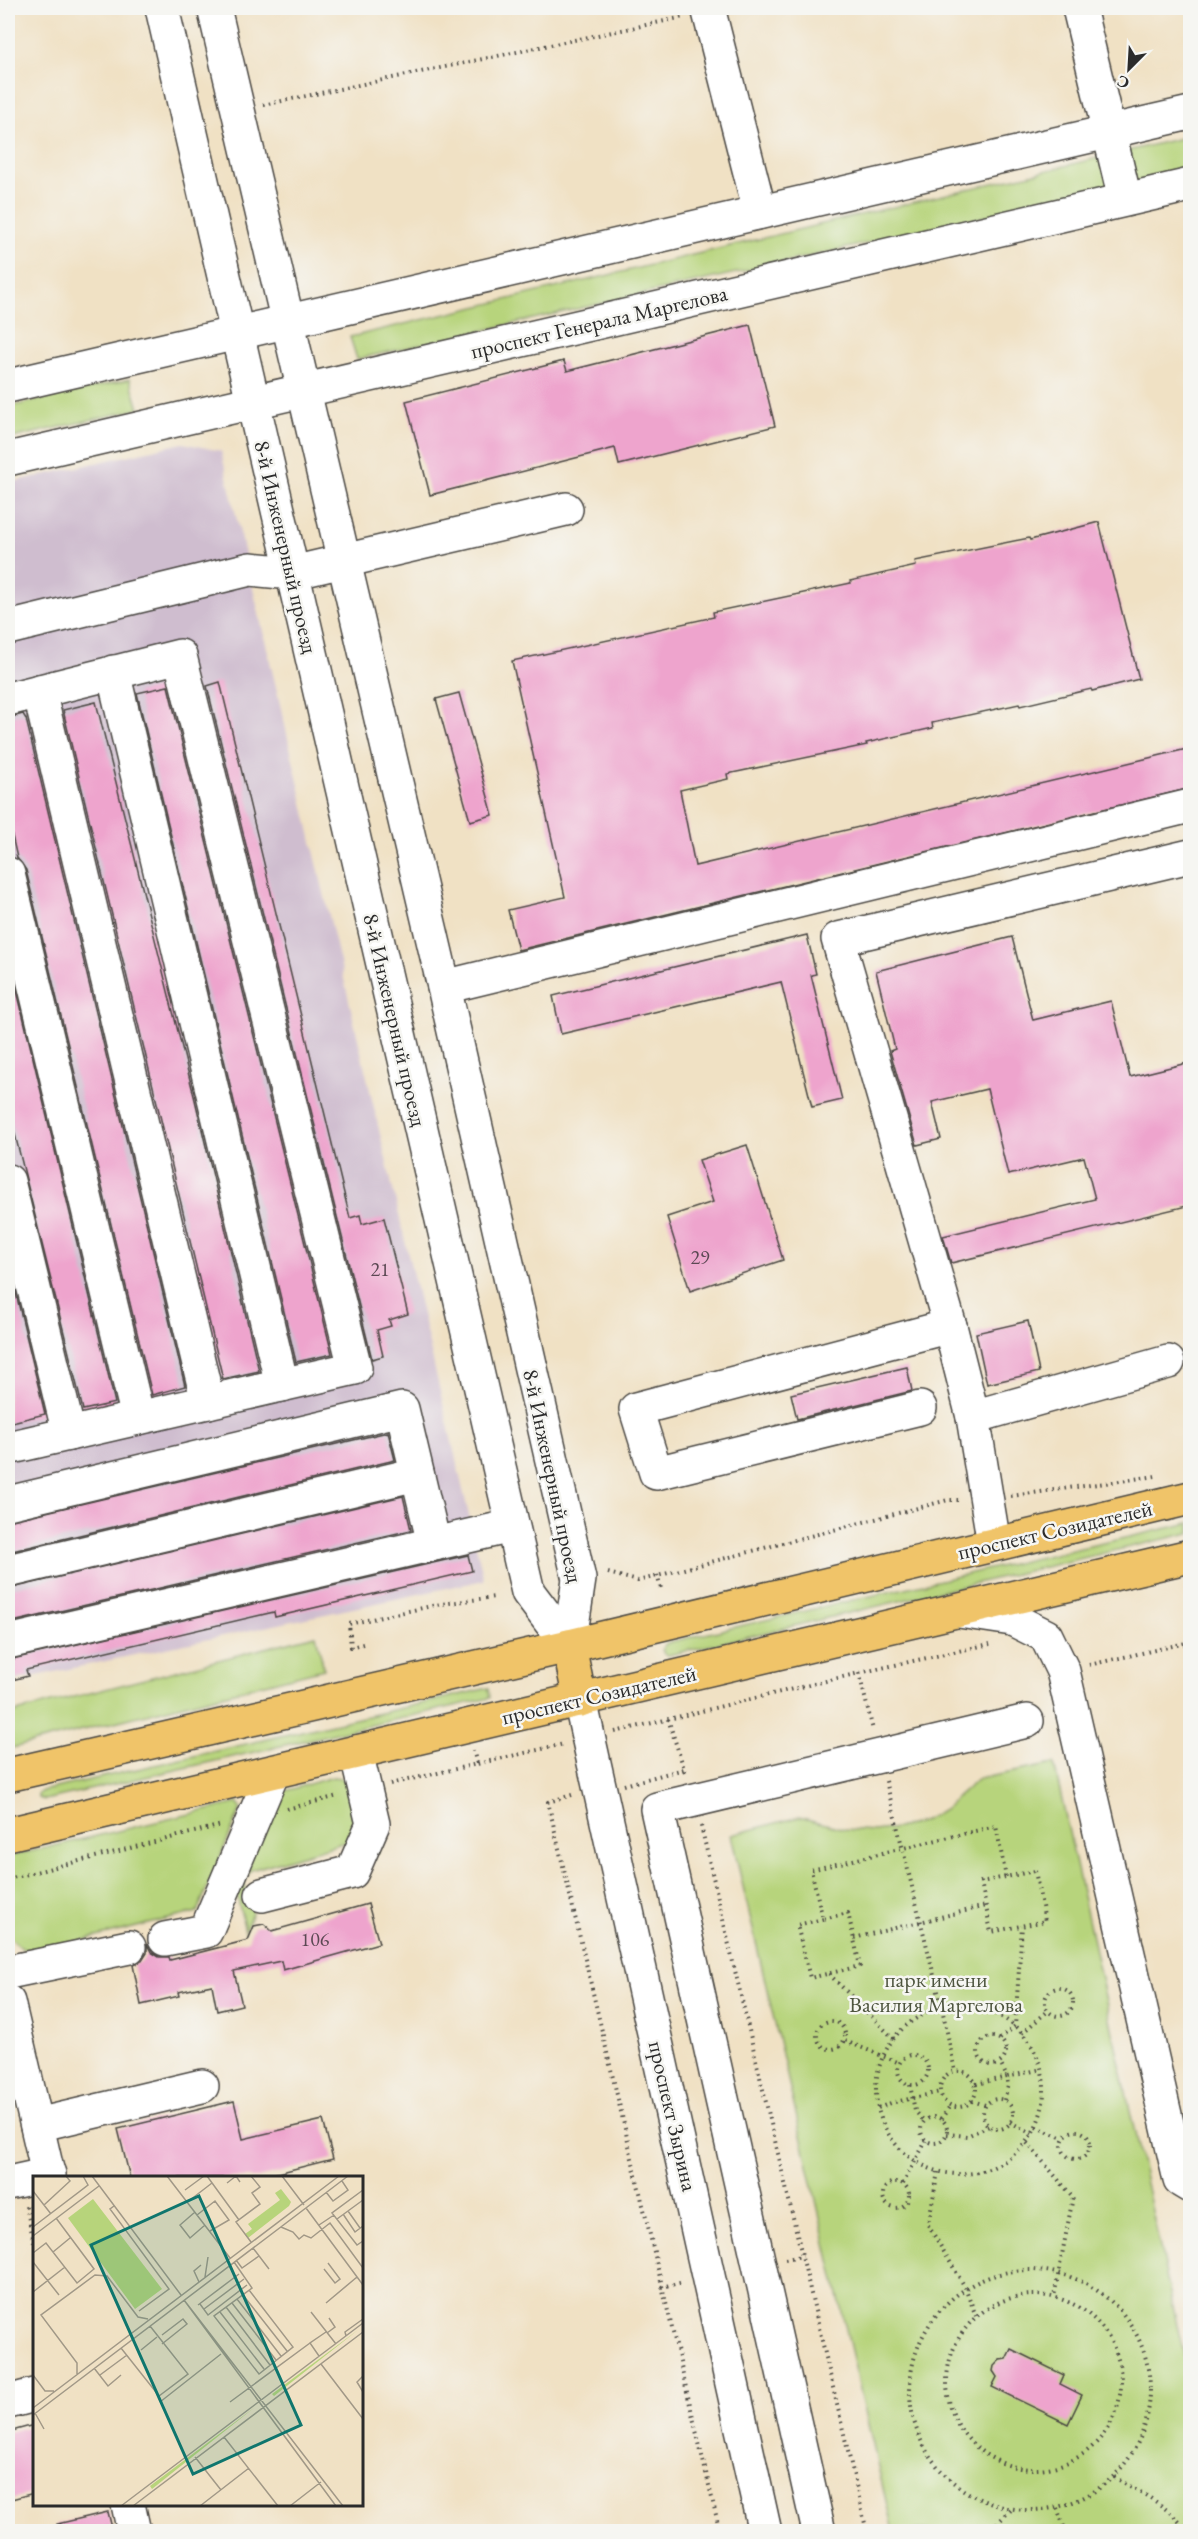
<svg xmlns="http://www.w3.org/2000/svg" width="1198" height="2539" viewBox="0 0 1198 2539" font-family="'EB Garamond',serif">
  <rect width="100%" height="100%" fill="#f6f6f2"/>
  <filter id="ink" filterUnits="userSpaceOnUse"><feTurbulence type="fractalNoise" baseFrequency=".0167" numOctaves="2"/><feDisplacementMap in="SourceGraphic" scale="12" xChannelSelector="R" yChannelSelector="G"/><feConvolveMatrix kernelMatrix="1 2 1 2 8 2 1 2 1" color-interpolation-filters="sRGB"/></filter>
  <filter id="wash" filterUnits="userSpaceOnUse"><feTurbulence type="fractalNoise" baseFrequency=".008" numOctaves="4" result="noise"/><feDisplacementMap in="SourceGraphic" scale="24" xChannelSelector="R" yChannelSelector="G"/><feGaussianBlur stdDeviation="1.35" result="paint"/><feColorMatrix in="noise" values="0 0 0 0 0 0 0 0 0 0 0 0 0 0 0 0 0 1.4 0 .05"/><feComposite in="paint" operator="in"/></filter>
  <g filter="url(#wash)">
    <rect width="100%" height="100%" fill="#f0e1c4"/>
    <path fill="#cfbdcf" d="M183 443 221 451 484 1580 8 1682V483Z"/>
    <g fill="#b7d47b" stroke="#718053" stroke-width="1.5">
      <path d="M1190 136V170L357 359 350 337Z"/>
      <path d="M130 379 139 409 8 439V407Z"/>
      <path d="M1190 1523V1533L669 1655 664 1654 662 1649 665 1644 670 1642Z"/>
      <path d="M316 1635 324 1669 8 1749V1714Z"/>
      <path d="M489 1688 490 1698 45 1800 38 1798V1794L42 1791Z"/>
      <path d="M1054 1764 1190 2384V2531H893L731 1835 799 1817 845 1829 874 1831 897 1828 922 1822 944 1809 978 1779Z"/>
      <path d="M333 1777C357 1777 357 1802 363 1821L349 1841 251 1870 244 1882 252 1913 245 1931 236 1891 278 1793Z"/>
      <path d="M237 1803 241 1808 197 1912 36 1952 23 1949 8 1936V1858L11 1856Z"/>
    </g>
    <g id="blocks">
      <g fill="#eea4cd">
        <path d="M750 325 775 426 619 465 615 448 430 495 406 401 564 361 567 371Z"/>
        <path d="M1099 522 1139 679 1092 691 1091 689 1020 706 1019 704 932 723 933 728 866 743 867 745 727 774 728 779 680 790 695 866 1191 748V788L518 950 508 910 565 897 512 661 714 617 713 612 851 583 850 581 916 566 915 561 1029 538 1030 540Z"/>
        <path d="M220 682 350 1218 360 1215 362 1224 384 1218 408 1314 389 1320 391 1326 377 1330 383 1356 372 1359 207 686Z"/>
        <path d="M168 686 332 1354 296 1362 137 693Z"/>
        <path d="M459 693 493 815 470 821 436 699Z"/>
        <path d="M96 702 195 1100 259 1371 223 1379 63 710Z"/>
        <path d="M23 714 26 719 185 1386 152 1395 26 870 17 858 8 818V718Z"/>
        <path d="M807 935 816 974 811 975 842 1100 812 1107 781 982 561 1034 553 996Z"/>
        <path d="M1012 937 1033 1020 1111 1001 1130 1077 1191 1062V1205L951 1263 943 1236 1095 1199 1084 1157 1008 1175 987 1089 932 1102 941 1139 917 1145 890 1051 895 1049 876 971Z"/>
        <path d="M8 953 115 1403 83 1410 8 1106Z"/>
        <path d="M747 1145 783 1260 690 1291 667 1217 713 1202 699 1160Z"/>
        <path d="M8 1281H13L45 1414 8 1423Z"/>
        <path d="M1028 1321 1039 1372 987 1384 976 1333Z"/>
        <path d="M907 1367 912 1391 797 1419 791 1394Z"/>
        <path d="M388 1432 395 1460 8 1552V1521Z"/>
        <path d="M403 1496 411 1530 8 1623V1589Z"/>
        <path d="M468 1555 472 1571 275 1617 274 1612 26 1670 28 1676 8 1681V1660Z"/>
        <path d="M368 1904 379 1943 283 1970 281 1961 234 1971 242 2005 217 2011 212 1985 178 1992 179 1996 141 2005 133 1965 142 1961 147 1953V1944L151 1952 159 1957H169L170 1960 248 1940 254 1926 264 1924 272 1931Z"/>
        <path d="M234 2101 243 2139 323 2120 333 2159 258 2178H130L118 2129Z"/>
        <path d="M1011 2349 1064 2375 1060 2384 1082 2395 1068 2424 992 2387 997 2377 993 2371 994 2366 1000 2360 1006 2359Z"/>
        <path d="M34 2425V2493L8 2500V2432Z"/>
        <path d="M108 2512 113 2532H58L57 2524Z"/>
      </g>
    </g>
  </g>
  <g filter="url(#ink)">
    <use href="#blocks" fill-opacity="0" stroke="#494642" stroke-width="1.5"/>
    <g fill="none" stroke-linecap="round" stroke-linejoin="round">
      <g stroke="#494642" stroke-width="36">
        <g id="minor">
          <path d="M162 8 528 1592 569 1646"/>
          <path d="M214 8 444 987 579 1579 569 1646"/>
          <path d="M708 8 760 212"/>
          <path d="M1079 8 1125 199"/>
          <path d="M8 386 1190 113"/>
          <path d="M8 459 1190 185"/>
          <path d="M8 628 250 569 292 573 566 509"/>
          <path d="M113 672 282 1385"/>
          <path d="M39 691 208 1402"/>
          <path d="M8 699 180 656 355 1368 8 1448"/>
          <path d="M8 874 138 1418"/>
          <path d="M444 987 1190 806"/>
          <path d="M8 1181 69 1434"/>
          <path d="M920 1408 656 1473 636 1409 950 1326"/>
          <path d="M973 1417 1168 1362"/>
          <path d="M8 1503 402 1409 434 1544"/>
          <path d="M994 1544 973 1417 950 1326 838 939 1190 856"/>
          <path d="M8 1571 417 1474"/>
          <path d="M959 1611 1012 1619 1046 1636 1063 1671 1180 2180 1190 2186"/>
          <path d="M8 1642 512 1526"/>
          <path d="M580 1700 765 2532"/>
          <path d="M262 1895 352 1872 373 1824 356 1752"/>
          <path d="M165 1939 206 1931 273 1772"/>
          <path d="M8 1972 129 1947"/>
          <path d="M8 2002 49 2178"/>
          <path d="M37 2125 202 2086"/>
          <path d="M8 2183 49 2174"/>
          <path d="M8 2402 34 2395"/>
          <path d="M128 2504 134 2532"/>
          <path d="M819 2532 657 1809 1027 1721"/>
        </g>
      </g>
      <g stroke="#494642" stroke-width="36">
        <g id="major">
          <path d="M569 1646 580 1700"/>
          <path d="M8 1775 569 1646 1190 1498"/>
          <path d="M8 1834 1190 1556"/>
        </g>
      </g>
      <g stroke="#494642" stroke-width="4" stroke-dasharray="1.5 4.5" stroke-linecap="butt">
        <path d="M263 105 684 17"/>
        <path d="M1011 1496 1156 1476"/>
        <path d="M608 1573 638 1581 948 1500H959"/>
        <path d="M657 1575 662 1592"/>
        <path d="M363 1644 351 1647 349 1624 441 1604 495 1597"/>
        <path d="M1089 1665 1190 1642"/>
        <path d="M859 1673 873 1730"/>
        <path d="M668 1719 686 1775"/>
        <path d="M615 1732 859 1673 990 1644"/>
        <path d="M473 1750 477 1764"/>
        <path d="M886 1781 942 2008 955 2070"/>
        <path d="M390 1784 564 1744"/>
        <path d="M624 1785 684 1769"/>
        <path d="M572 1795 548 1802 720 2532"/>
        <path d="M287 1809 338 1796"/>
        <path d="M701 1826 867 2532"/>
        <path d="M1035 1871 1045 1921 991 1932 981 1882Z"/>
        <path d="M8 1879 222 1825"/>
        <path d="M823 1919 797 1925 810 1978 860 1966 848 1913 823 1919 811 1870 996 1826 1006 1877"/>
        <path d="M854 1938 986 1906"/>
        <path d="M829 1974 894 2039"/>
        <circle cx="1059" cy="2002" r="14"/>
        <circle cx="960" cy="2090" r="84"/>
        <circle cx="831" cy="2035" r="14"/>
        <path d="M1022 2033 1048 2011"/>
        <circle cx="992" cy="2051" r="14"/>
        <path d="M1000 2039 1015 2026 1022 1926"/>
        <path d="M845 2041 900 2063"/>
        <circle cx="913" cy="2070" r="15"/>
        <circle cx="958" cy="2089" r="18"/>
        <path d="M976 2084 1007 2077 1000 2063"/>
        <path d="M910 2085 915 2111 924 2121"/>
        <circle cx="998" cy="2114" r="15"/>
        <path d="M1004 2100 1008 2086 1007 2077 1042 2069"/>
        <path d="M972 2101 985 2105"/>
        <path d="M878 2108 891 2103 940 2092"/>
        <circle cx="934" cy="2130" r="13"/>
        <path d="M941 2119 950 2106"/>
        <path d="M1010 2122 1032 2134"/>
        <path d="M1036 2127 1063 2138"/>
        <circle cx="1076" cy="2145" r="14"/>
        <path d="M947 2134 967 2136 989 2126"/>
        <path d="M1027 2143 1073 2197 1054 2297"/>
        <path d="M938 2172 928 2225 965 2287 976 2316"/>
        <circle cx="896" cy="2195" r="13"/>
        <path d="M903 2184 926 2141"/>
        <path d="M26 2206 34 2243"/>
        <path d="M785 2259 803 2256"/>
        <circle cx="1030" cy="2390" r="120"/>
        <path d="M661 2287 684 2282"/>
        <circle cx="1034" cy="2382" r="87"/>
        <path d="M1114 2477C1141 2493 1169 2505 1187 2532"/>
        <path d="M1057 2508 1066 2532"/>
        <path d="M988 2532 1011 2510"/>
      </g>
      <use href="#minor" stroke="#fff" stroke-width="33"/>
      <use href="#major" stroke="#f0c469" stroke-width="33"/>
    </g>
  </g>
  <g text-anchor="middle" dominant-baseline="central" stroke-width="5" stroke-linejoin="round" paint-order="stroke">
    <g font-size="20" fill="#5c4954">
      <text x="700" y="1257">29</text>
      <text x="380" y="1269">21</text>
      <text x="315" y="1939">106</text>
    </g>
    <g font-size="22" fill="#2b2b2b" stroke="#f6f6f2">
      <text transform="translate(599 322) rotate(-13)">проспект Генерала Маргелова</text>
      <text transform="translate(286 547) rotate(77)">8-й Инженерный проезд</text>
      <text transform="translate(395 1020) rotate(77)">8-й Инженерный проезд</text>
      <text transform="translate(553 1476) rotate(78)">8-й Инженерный проезд</text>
      <text transform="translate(1055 1530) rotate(-13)">проспект Созидателей</text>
      <text transform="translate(599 1695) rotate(-13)">проспект Созидателей</text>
      <text transform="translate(673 2116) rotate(77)">проспект Зырина</text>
    </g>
    <g font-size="22" fill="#4e553f" stroke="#f6f6f2">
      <text x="936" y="1979">парк имени<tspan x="936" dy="25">Василия Маргелова</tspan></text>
    </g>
  </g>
  <g transform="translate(33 2176)">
    <rect width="330" height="330" fill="#f0e1c4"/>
    <path d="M248 13 258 26 256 30 215 62 212 58 219 53 215 48 247 24 242 17ZM60 23 129 113 102 133 35 42ZM325 154 241 220 239 218ZM222 231 119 313 117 310Z" fill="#b7d47b"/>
    <path fill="none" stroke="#a19887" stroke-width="1.5" d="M59 0 148 119M134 0 197 82M174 0 206 44M249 0 271 29M194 7 203 0 207 6M152 14 171 0M330 14 299 37 324 69 330 65M0 15 18 38M293 16 300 25 315 14 309 5M157 24 179 7M11 29 37 5 33 0M81 30 77 33 136 113 106 135M273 32 330 109M315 35 327 52M162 36 147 49 157 62 172 49M310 38 322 56 330 50M164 39 182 25 196 44 177 55M304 43 330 24M286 49 301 39M0 51 55 9 50 0M248 51 260 56 266 63 271 59 278 62 297 47 330 92M0 60 66 10M218 66 203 46 227 28 219 17 227 11 218 0M220 72 236 93M20 76 37 62M0 77 13 67 44 107 61 93 23 42M203 84 209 92 226 80M0 86 26 119M201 86 219 112 181 140 226 198 260 171 216 114M291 93 302 107 307 103 295 87M172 101 175 81M166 106 161 95 168 89M0 116 32 91M210 119 254 175M204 123 248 180M151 124 310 330M151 124 303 330M199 127 243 184M293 127 324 101M167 128 175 139 214 109M165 129 206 98M193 131 237 189M171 133 211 103M187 136 231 193M278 136 303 168M294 157 302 151 296 142M129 159 150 143 154 148 129 168M313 160 312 156 330 143M88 172 126 220 155 198 117 150M108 174 124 161M286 180 277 167 293 156M288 188 330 243M61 192 75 210 88 199M44 198V187L8 139 62 99 74 100 105 141 115 143M0 199 12 215H21M67 199 94 179M330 200 324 206 330 216M127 226 188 178M197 226 277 167M0 232 306 0M2 237 11 253M0 239 315 0M191 261 245 330M162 281 188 314M88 330 330 147M100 330 330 156M167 330 216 292M257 330 288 306"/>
    <path fill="#0f766e" fill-opacity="0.15" stroke="#0f766e" stroke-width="3" d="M166 20 268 249 160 298 58 69Z"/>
    <rect width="330" height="330" fill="none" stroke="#2b2b2b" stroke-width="3"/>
  </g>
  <rect width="1198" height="2539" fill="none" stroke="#f6f6f2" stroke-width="30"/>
  <g transform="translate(1129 69) rotate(204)" stroke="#f6f6f2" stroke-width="4.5" paint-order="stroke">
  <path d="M0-4.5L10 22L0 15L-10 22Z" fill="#2b2b2b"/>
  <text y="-9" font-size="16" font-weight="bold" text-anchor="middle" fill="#2b2b2b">С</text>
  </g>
</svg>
